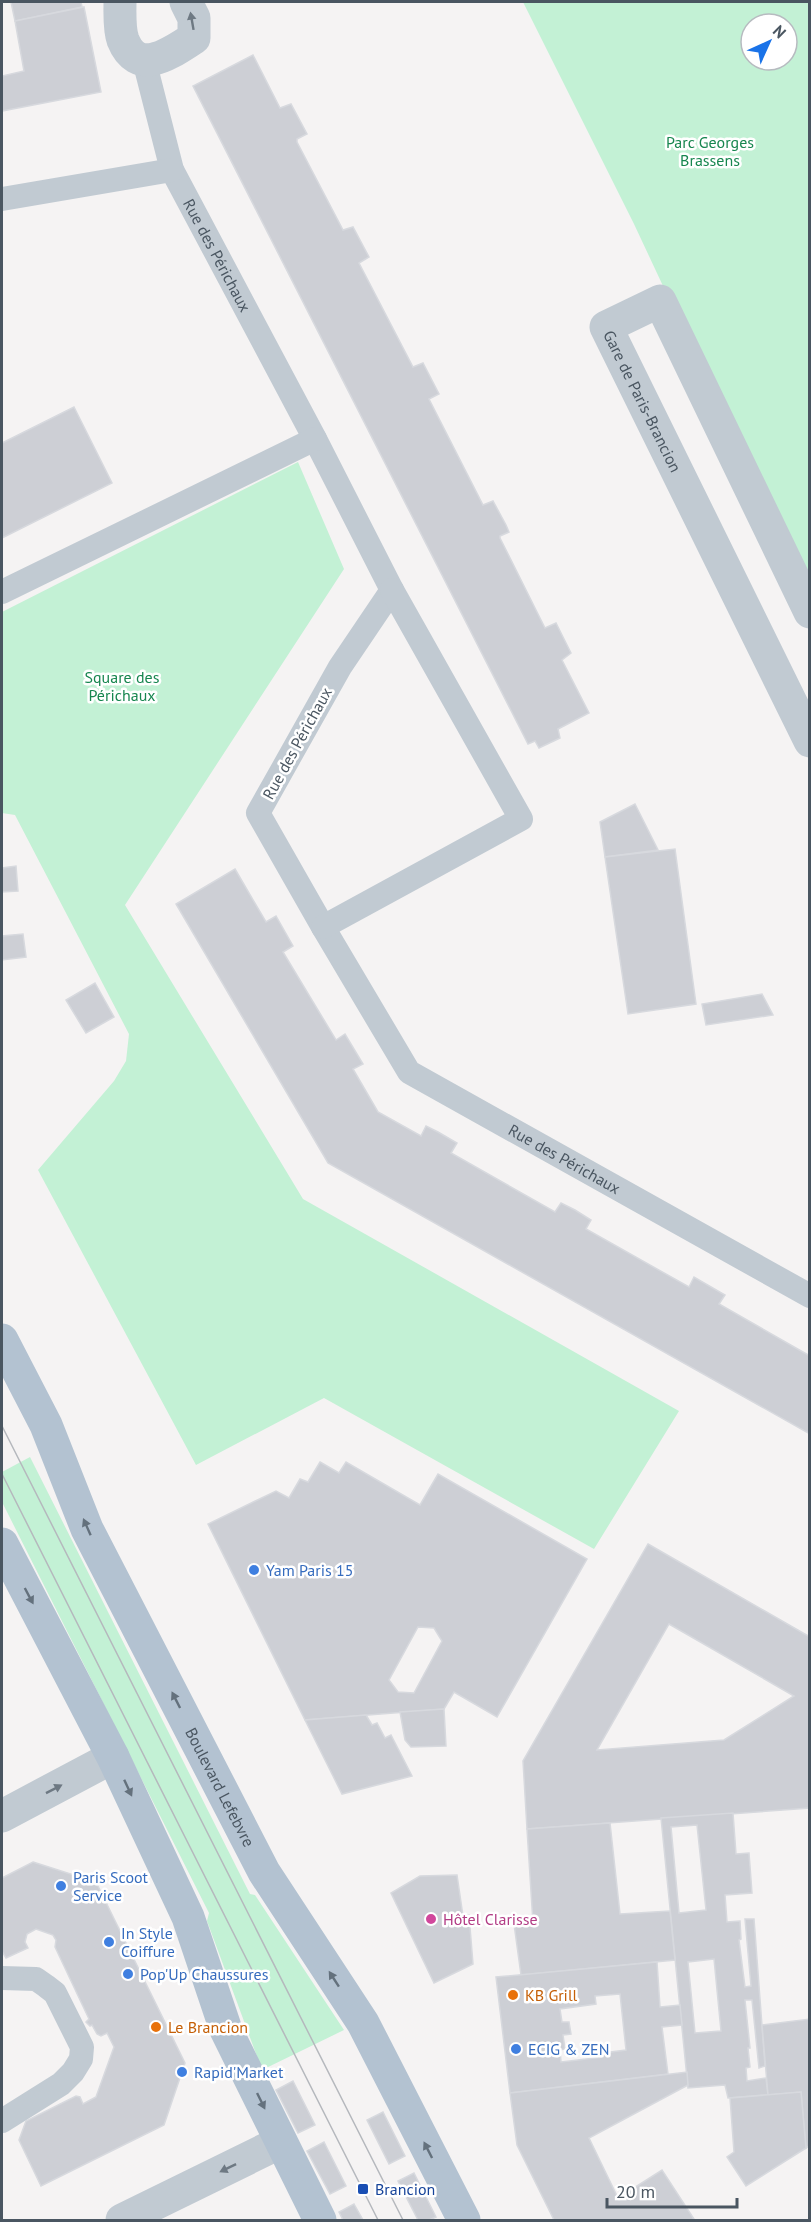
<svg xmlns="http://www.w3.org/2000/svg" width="811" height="2222" viewBox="0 0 811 2222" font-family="'PT Sans',sans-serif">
  <rect width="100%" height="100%" fill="#f5f3f3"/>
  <g fill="#c3f1d5" fill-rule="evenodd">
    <path d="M523 2H809V598L634 224ZM751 24H787V60H751Z"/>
    <path d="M298 462 344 569 125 905 303 1199 679 1411 594 1549 324 1398 196 1465 38 1170 114 1081 126 1061 129 1034 15 815 2 813V612Z"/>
    <path d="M30 1457 250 1894 255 1895 344 2030 262 2070 207 1921 209 1913 2 1502V1472Z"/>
  </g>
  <g fill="#cdcfd5" stroke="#d7d9de" stroke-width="1.5" fill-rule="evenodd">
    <path d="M11 2H81L82 7 15 21Z"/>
    <path d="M84 7 101 92 2 111V76L24 71 15 21Z"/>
    <path d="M253 55 280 108 291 104 307 134 297 139V142L343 230 353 227 369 257 359 263 413 367 423 363 439 394 429 399 483 505 493 501 506 525 509 532 500 536V538L545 628 556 623 571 653 562 660 589 713 558 729 560 738 539 748 535 741 528 744 193 86Z"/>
    <path d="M74 407 112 483 2 538V443Z"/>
    <path d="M635 804 658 850 605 857 600 822Z"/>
    <path d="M675 849 696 1004 628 1014 605 857Z"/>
    <path d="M16 866 18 891 2 892V868Z"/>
    <path d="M235 869 266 922 276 916 293 946 283 952 336 1040 345 1034 363 1064 353 1069 378 1112 421 1136 426 1126 438 1132 457 1143 451 1153 555 1212 561 1203 575 1210 591 1220 586 1229 689 1287 694 1277 725 1295 719 1304 810 1356V1434L328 1163 176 904Z"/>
    <path d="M23 934 26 957 2 960V936Z"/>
    <path d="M95 983 114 1017 86 1033 66 1000Z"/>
    <path d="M762 994 773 1015 706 1025 702 1004Z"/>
    <path d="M320 1462 339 1473 346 1462 420 1505 438 1474 587 1559 497 1717 454 1692 444 1709 305 1720 208 1524 276 1491 289 1498 300 1479 308 1482ZM418 1627 434 1628 442 1641 414 1693 398 1692 389 1680Z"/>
    <path d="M648 1544 810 1637V1808L527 1829 523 1761ZM669 1624 794 1696 724 1740 597 1750Z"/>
    <path d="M444 1709 446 1746 411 1747 405 1740 400 1712Z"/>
    <path d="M366 1715 372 1725 377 1723 385 1738 391 1735 412 1776 342 1794 305 1720Z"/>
    <path d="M733 1813 736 1854 749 1853 752 1893 725 1895 727 1922 740 1921 741 1939 739 1940 745 1987 751 1986 745 1919H754L765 2066 759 2068 752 2000H745L750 2048H748L750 2067 746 2068 747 2081 766 2078 768 2095 728 2098 725 2085 688 2088 661 1818ZM697 1825 706 1910 679 1913 671 1827ZM714 1959 721 2031 695 2033 688 1962Z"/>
    <path d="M610 1823 620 1914 670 1911 675 1960 521 1975 514 1924 533 1923 527 1829Z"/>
    <path d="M33 1862 96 1882 185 2063 164 2125 41 2186 19 2140 26 2121 76 2096 80 2097 83 2104 96 2097 114 2047 107 2033 101 2036 97 2034 92 2025 90 2026 86 2022 89 2019 55 1947 56 1940 53 1935 36 1929 27 1934 25 1942 28 1948 6 1958 2 1951V1878Z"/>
    <path d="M457 1875 463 1916 469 1915 473 1964 434 1983 391 1893 420 1876Z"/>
    <path d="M657 1962 660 2007 680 2005 682 2025 662 2027 668 2074 510 2093 496 1977ZM620 1994 626 2050 603 2053V2057L561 2062 560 2050 565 2049 563 2035 571 2034 569 2022H562L560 2009 596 2004 595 1996Z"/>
    <path d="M810 2019V2145L806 2148 801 2092 768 2095 762 2025Z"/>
    <path d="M687 2072 688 2085 589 2138 619 2200 625 2197 623 2195 662 2170 694 2219 691 2220H554L517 2145 510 2093Z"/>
    <path d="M293 2081 315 2125 298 2133 276 2090Z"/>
    <path d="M801 2092 806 2148 746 2186 727 2157 734 2152 730 2098Z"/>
    <path d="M383 2112 405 2156 389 2164 367 2120Z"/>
    <path d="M324 2142 346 2186 330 2194 307 2151Z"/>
    <path d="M414 2173 436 2217 429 2220H418L398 2181Z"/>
    <path d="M354 2204 363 2220H343L339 2212Z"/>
  </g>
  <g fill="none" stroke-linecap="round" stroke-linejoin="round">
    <g stroke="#c1cad2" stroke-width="24">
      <path id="s1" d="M144 60 172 170 315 439 392 590 340 667 258 813 323 927 409 1072 810 1296"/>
      <path d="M2 199 172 170"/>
      <path d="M2 592 315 439"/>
      <path d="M323 927 521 819 392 590"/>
      <path d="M2 1978 36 1979 46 1986 55 1993 82 2047 81 2059 73 2072 61 2084 2 2121"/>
    </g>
    <g stroke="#c1cad2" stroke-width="33">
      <path d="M120 2C120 13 119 29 123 40 138 78 172 52 194 38V18L186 2"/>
      <path id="s2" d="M810 612 660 301 606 327 810 741"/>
      <path d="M2 1816 113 1757"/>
      <path d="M122 2220 281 2142"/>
    </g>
    <g stroke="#b3c2d1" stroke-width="33">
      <path id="s3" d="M2 1340 46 1425 87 1529 264 1872 363 2023 464 2220"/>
      <path d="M2 1544 113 1757 188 1917 226 2030 320 2220"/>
    </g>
    <g stroke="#b5b8bd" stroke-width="1.5">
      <path d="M2 1426 403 2220"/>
      <path d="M2 1474 378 2220"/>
    </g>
  </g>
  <defs><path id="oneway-solid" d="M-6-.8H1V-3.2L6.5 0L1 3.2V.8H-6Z" transform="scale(1.5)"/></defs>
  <g fill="#6e7983">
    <use href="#oneway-solid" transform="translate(192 21) rotate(-100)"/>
    <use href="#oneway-solid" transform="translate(54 1789) rotate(-27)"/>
    <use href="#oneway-solid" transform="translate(228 2168) rotate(154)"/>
  </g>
  <g fill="#64717d">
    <use href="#oneway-solid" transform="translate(87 1527) rotate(-114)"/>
    <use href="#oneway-solid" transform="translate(29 1596) rotate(62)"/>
    <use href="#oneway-solid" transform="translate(176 1700) rotate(-117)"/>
    <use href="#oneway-solid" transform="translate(128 1788) rotate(65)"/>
    <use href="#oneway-solid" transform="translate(334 1979) rotate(-123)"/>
    <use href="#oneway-solid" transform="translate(261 2101) rotate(64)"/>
    <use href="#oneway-solid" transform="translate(428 2150) rotate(-117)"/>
  </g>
  <g fill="#3f7fe0" stroke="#fff" stroke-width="2">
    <circle cx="254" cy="1570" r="6"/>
    <circle cx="61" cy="1886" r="6"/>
    <circle cx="109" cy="1942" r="6"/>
    <circle cx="128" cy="1974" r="6"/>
    <circle cx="516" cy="2049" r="6"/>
    <circle cx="182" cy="2072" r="6"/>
  </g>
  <circle fill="#d1479c" stroke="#fff" stroke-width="2" cx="431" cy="1919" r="6"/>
  <g fill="#e8710a" stroke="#fff" stroke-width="2">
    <circle cx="513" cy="1995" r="6"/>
    <circle cx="156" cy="2027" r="6"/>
  </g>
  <rect fill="#1a4fb4" stroke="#fff" stroke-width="2" x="357" y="2183" width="12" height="12" rx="3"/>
  <g text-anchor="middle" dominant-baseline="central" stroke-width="5" stroke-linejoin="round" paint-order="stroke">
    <g font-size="16" fill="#17864f" stroke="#fff">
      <text x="710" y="142">Parc Georges<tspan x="710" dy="18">Brassens</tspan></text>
      <text x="122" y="677">Square des<tspan x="122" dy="18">Périchaux</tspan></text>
    </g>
    <g font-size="16" fill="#4a5661" stroke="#fff">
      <text stroke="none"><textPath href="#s1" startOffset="210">Rue des Périchaux</textPath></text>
      <text stroke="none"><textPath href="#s2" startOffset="488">Gare de Paris-Brancion</textPath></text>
      <text transform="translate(297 743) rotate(-61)">Rue des Périchaux</text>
      <text stroke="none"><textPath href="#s1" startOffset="1326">Rue des Périchaux</textPath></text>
      <text stroke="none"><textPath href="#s3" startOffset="498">Boulevard Lefebvre</textPath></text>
    </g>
    <g font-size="16" fill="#366cbe" stroke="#fff" text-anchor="start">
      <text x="266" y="1570">Yam Paris 15</text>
      <text x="73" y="1877">Paris Scoot<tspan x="73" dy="18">Service</tspan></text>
      <text x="121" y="1933">In Style<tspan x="121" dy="18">Coiffure</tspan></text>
      <text x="140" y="1974">Pop'Up Chaussures</text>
      <text x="528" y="2049">ECIG &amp; ZEN</text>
      <text x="194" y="2072">Rapid'Market</text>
    </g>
    <g font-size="16" fill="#b23c85" stroke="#fff" text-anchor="start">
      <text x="443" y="1919">Hôtel Clarisse</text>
    </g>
    <g font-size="16" fill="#c56008" stroke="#fff" text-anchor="start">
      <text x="525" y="1995">KB Grill</text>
      <text x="168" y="2027">Le Brancion</text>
    </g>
    <g font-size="16" fill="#164399" stroke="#fff" text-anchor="start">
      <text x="375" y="2189">Brancion</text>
    </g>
  </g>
  <rect width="811" height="2222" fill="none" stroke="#4a5661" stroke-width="6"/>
  <g transform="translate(769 42) rotate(45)"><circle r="28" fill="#ffffff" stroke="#b7bbc0" stroke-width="1.5"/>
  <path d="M0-4.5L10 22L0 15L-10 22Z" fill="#1a73e8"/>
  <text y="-9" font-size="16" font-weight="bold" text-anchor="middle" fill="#4a5661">N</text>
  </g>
  <path d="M607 2198v9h130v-9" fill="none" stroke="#4a5661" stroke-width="3"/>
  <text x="616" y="2198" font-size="18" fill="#4a5661" stroke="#ffffff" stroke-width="4.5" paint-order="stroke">20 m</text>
</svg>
